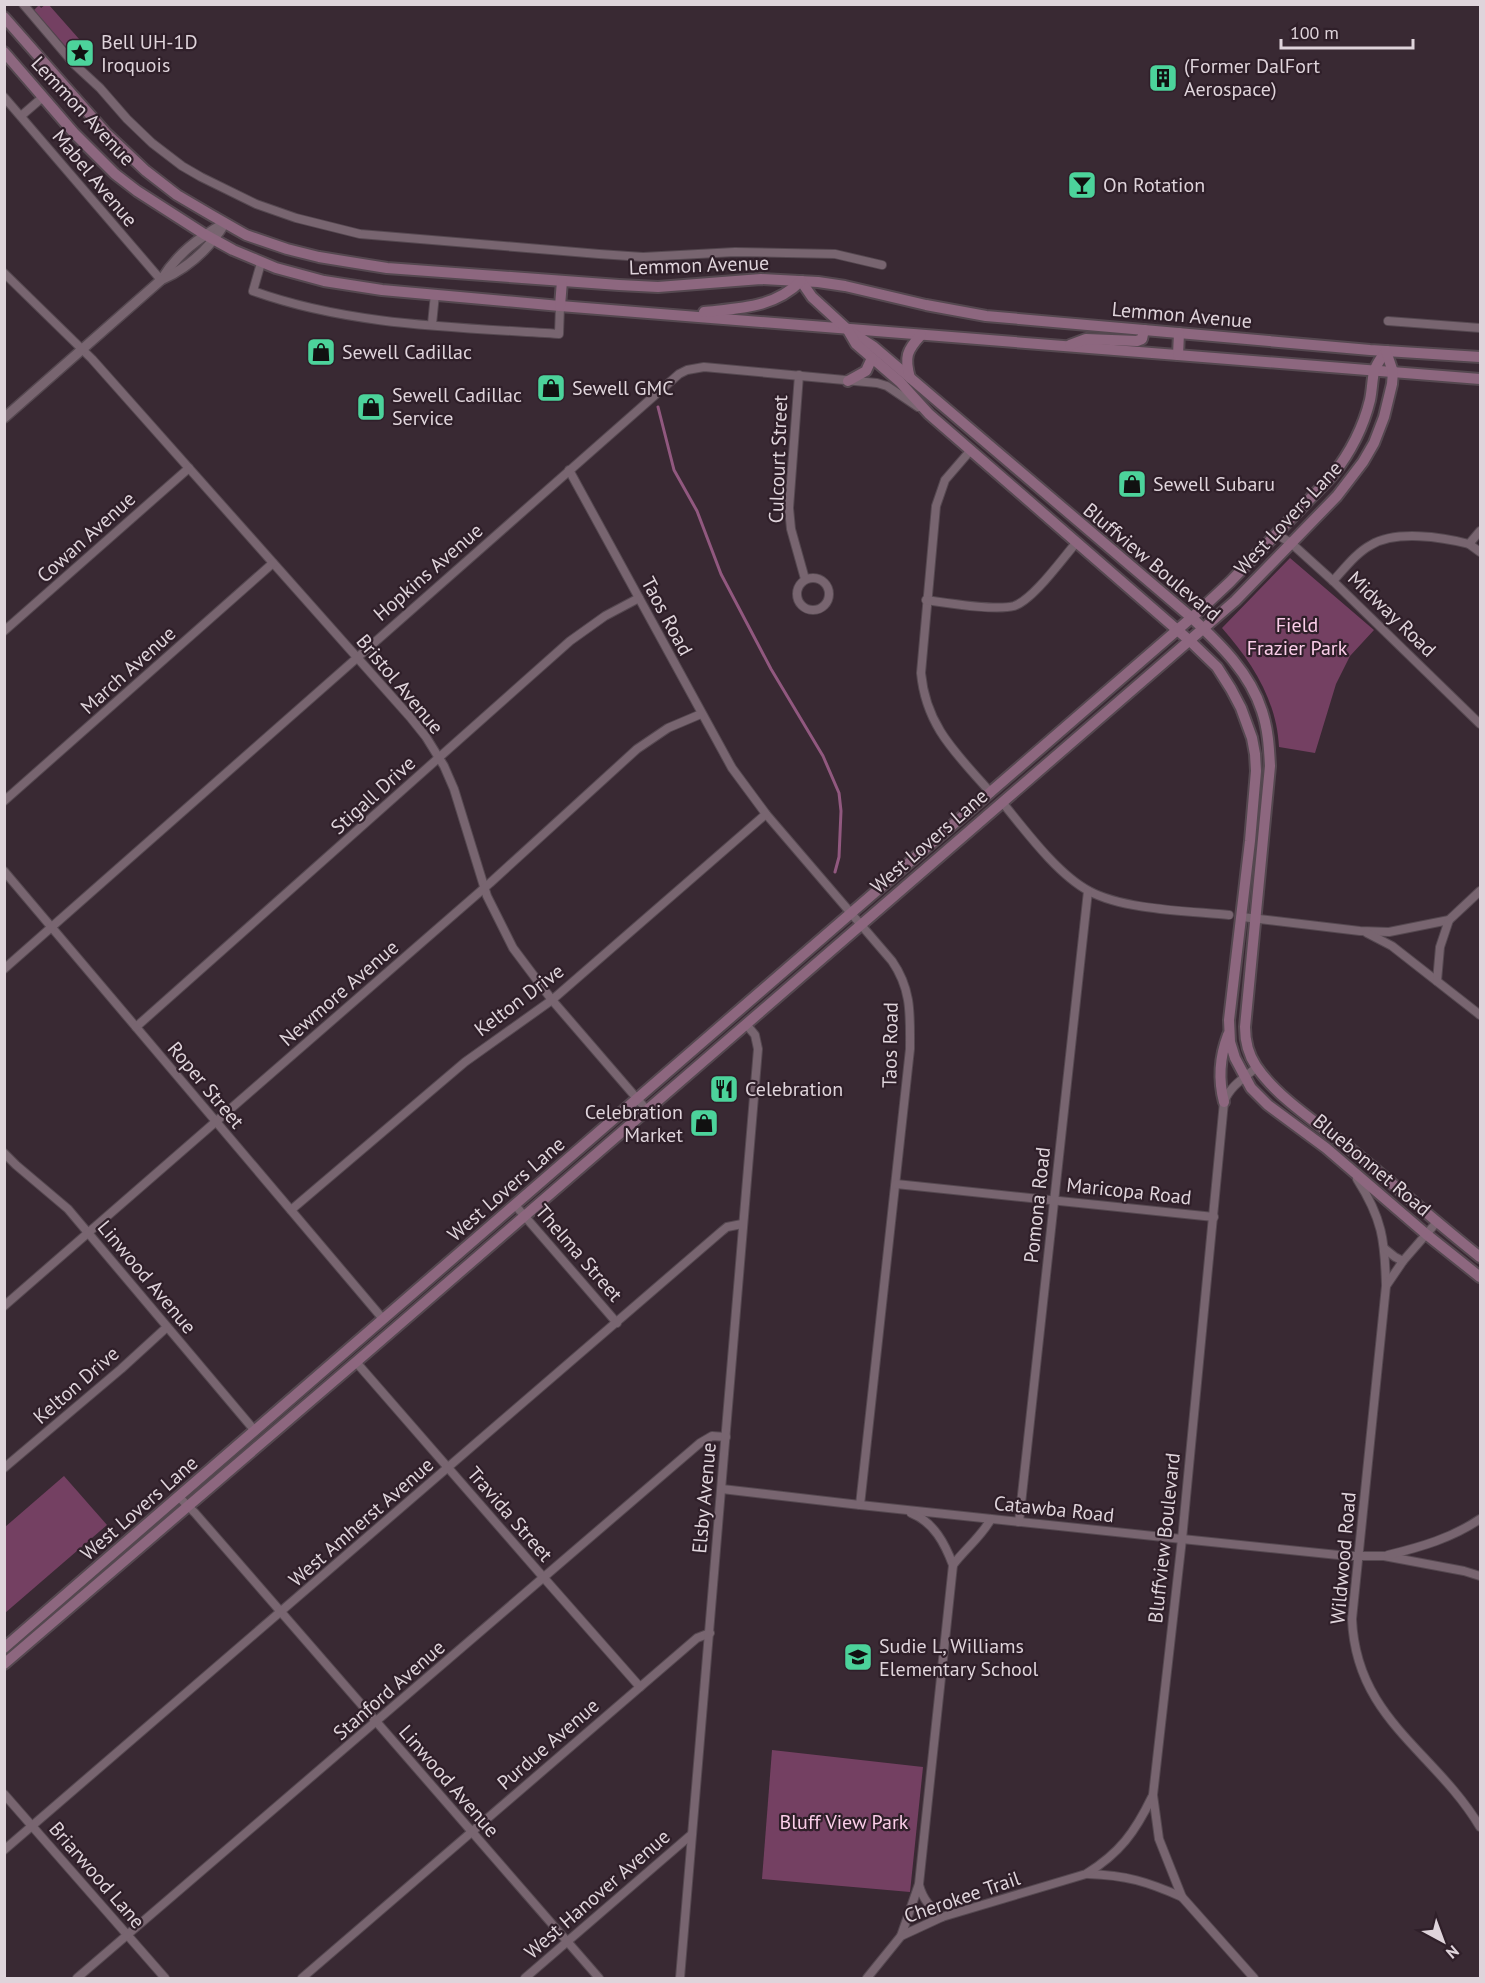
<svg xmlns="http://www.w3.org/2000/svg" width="1485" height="1983" viewBox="0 0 1485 1983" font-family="'PT Sans',sans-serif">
  <rect width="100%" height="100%" fill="#392933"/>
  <g fill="#744062">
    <path d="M39 5 41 8 45 5H49L87 48 84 57 79 59 74 56 34 10Z"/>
    <path d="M1290 558 1374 630 1350 656 1336 684 1315 753 1279 747C1277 701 1252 662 1222 628Z"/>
    <path d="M64 1476 107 1525 5 1613V1527Z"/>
    <path d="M772 1750 923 1767 910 1892 762 1879Z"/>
  </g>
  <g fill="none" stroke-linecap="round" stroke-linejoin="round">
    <path stroke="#91587f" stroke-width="3" d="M658 407 674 470 697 511 721 574 771 669 823 756 839 793 841 811 839 857 835 872"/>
    <g stroke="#554850" stroke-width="10">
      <g id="minor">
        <path d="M23 4 74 64 100 88 127 119 152 143 182 166 201 177 256 204 296 218 360 234 599 254 643 257 735 252 835 254 882 265"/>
        <path d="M4 97 161 280"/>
        <path d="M21 116 43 97"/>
        <path d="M261 263 253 291C350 326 457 327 559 334L560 306"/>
        <path d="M4 273 92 359 410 717 426 737 444 766 454 789 487 896 513 948 552 1000 646 1109"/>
        <path d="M1388 321 1480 328"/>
        <path d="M432 324 435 294"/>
        <path d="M799 375 789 508 791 529 805 579"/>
        <path d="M970 451 945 480 936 506 921 673C926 727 957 754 991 793"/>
        <path d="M569 470 732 768 766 814 892 961C912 990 910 1015 910 1049L860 1505"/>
        <path d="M1276 534 1291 543 1333 581 1480 724"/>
        <path d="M1469 544 1480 552"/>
        <circle cx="813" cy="594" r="16"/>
        <path d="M1333 581C1345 568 1356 553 1371 545 1396 530 1442 537 1469 544L1480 531"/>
        <path d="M926 600C948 603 995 611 1014 606 1033 600 1062 559 1076 543"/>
        <path d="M4 631 189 468"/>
        <path d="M4 801 273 563"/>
        <path d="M1002 802C1025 830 1057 874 1089 891 1124 910 1189 911 1229 915"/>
        <path d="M4 871 383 1319"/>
        <path d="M1242 917 1360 931 1389 932 1449 920 1480 891"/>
        <path d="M1367 933 1392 946 1480 1015"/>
        <path d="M4 969 679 374 687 370 704 367 877 383 887 386 918 407"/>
        <path d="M1437 981 1440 947 1449 920"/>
        <path d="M136 1027 570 641 605 616 639 598"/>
        <path d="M4 1153 16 1165 68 1209 255 1431"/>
        <path d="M1357 1179C1382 1218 1385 1240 1386 1286"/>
        <path d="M896 1184 1214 1217"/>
        <path d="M515 1205 617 1323"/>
        <path d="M291 1210 465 1062 552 1000 766 814"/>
        <path d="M1436 1223 1403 1261 1386 1286 1352 1619C1356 1719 1435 1751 1480 1827"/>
        <path d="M1385 1249 1395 1257 1403 1261"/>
        <path d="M4 1306 490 883 637 749 668 728 701 714"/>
        <path d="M356 1362 544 1578 640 1687"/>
        <path d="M4 1468 121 1369 167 1327"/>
        <path d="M722 1489 860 1505 1182 1539 1348 1556H1384L1464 1571 1480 1576"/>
        <path d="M179 1497 195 1513 599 1978"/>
        <path d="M911 1513C934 1522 945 1544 953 1565"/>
        <path d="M1019 1522 1088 891"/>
        <path d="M1388 1555C1421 1547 1452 1538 1480 1519"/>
        <path d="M4 1794 165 1978"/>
        <path d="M4 1850 722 1231 727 1227 742 1224"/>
        <path d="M1088 1874C1126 1875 1148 1882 1182 1897"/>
        <path d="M919 1885C923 1900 931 1908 942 1917"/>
        <path d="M901 1936 919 1884 953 1565C965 1549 981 1537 991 1519"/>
        <path d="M77 1978 700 1443 712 1436 726 1437"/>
        <path d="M302 1978 697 1638 710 1633"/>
        <path d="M525 1978 692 1834"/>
        <path d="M680 1978 758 1049 755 1035 746 1024"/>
        <path d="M867 1978 901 1936 942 1917 1086 1874C1120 1853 1135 1832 1152 1797"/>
        <path d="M1254 1978 1182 1897 1159 1839 1153 1795 1182 1539 1224 1102C1230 1086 1244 1078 1257 1067"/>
      </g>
    </g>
    <g stroke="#554850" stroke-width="12">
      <g id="tertiary">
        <path d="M161 280C177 254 198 238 225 223"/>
        <path d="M4 418 161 280C188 268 210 248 225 223"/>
      </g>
    </g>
    <g stroke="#554850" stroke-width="14">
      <g id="secondary">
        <path d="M4 17 106 133 146 171 177 195 211 215 246 235 287 249 319 257 387 268 619 285 658 287 761 279 818 282 845 286 926 305 986 316 1370 350 1480 357"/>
        <path d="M4 52 74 133 115 174 137 191 204 234 233 250 276 268 324 281 382 290 560 306 1480 379"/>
        <path d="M801 281 812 297 848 330 874 347 1192 618C1220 644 1250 673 1262 711 1268 729 1269 747 1270 766L1245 1027C1245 1041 1248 1054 1256 1066 1278 1099 1322 1126 1353 1151 1396 1186 1437 1223 1480 1257"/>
        <path d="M560 306 562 281"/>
        <path d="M704 312C740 308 774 308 801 281"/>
        <path d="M849 332 856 344 900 382 929 414 1190 641 1217 667 1231 689 1241 708 1252 738 1255 754 1256 771 1250 841 1229 1020 1230 1042 1235 1058 1251 1088 1268 1105 1326 1148 1426 1234 1480 1277"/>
        <path d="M1070 345 1086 339 1137 341 1142 339 1144 330"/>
        <path d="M1178 355 1179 333"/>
        <path d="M910 378C904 357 907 350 921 335"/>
        <path d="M848 381 866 371 872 358"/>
        <path d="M1224 1102C1218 1079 1220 1056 1228 1035"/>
        <path d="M4 1648 1198 612 1230 582 1332 476C1350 453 1363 429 1370 400 1372 391 1372 381 1374 372 1376 364 1382 357 1386 351"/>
        <path d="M4 1664 356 1362 1235 601 1337 496 1363 462 1374 443 1384 417 1392 384 1393 372 1386 351"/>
      </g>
    </g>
    <use href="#minor" stroke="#786570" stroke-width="8"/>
    <use href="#tertiary" stroke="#786570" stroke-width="9"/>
    <use href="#secondary" stroke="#8d677f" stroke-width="10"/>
  </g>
  <defs>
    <g id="sight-square" transform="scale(1.5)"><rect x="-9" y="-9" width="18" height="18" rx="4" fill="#4cd39b" stroke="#2f1f29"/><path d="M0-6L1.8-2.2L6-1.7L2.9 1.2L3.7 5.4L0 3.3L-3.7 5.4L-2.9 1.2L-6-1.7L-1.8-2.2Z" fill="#111"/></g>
    <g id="building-square" transform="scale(1.5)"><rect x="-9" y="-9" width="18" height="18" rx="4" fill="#4cd39b" stroke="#2f1f29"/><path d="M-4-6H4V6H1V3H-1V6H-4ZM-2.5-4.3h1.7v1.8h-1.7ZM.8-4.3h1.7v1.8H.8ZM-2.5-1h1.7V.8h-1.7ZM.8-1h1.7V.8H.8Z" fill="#111"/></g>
    <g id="bar-square" transform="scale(1.5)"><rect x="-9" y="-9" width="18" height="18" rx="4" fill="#4cd39b" stroke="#2f1f29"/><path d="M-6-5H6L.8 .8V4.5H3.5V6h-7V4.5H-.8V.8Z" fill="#111"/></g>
    <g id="shop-square" transform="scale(1.5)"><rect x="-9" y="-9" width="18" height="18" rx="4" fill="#4cd39b" stroke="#2f1f29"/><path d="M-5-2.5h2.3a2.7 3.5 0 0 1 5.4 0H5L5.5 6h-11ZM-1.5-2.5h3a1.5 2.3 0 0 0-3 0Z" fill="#111"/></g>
    <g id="restaurant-square" transform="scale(1.5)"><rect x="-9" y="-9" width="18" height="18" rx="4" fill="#4cd39b" stroke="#2f1f29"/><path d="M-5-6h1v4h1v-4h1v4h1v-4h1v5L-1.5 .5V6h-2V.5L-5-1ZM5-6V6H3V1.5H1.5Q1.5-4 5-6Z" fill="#111"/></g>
    <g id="school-square" transform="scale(1.5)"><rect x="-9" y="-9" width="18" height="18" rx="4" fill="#4cd39b" stroke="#2f1f29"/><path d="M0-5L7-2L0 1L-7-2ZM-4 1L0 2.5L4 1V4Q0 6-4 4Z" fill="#111"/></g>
  </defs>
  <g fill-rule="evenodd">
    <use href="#sight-square" x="80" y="53"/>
    <use href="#building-square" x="1163" y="78"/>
    <use href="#bar-square" x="1082" y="185"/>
    <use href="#shop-square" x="321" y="352"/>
    <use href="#shop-square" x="551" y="388"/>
    <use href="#shop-square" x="371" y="407"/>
    <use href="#shop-square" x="1132" y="484"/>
    <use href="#restaurant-square" x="724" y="1089"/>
    <use href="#shop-square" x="704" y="1123"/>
    <use href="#school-square" x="858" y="1657"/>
  </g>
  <g text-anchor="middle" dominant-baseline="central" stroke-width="4.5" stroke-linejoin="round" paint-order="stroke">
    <g font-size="20" fill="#dfd4db" stroke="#2f1f29" text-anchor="start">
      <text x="101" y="42">Bell UH-1D<tspan x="101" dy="23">Iroquois</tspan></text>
      <text x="1184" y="66">(Former DalFort<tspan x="1184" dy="23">Aerospace)</tspan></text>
      <text x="1103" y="185">On Rotation</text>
      <text x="342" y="352">Sewell Cadillac</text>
      <text x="572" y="388">Sewell GMC</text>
      <text x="392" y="395">Sewell Cadillac<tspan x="392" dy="23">Service</tspan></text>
      <text x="1153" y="484">Sewell Subaru</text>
      <text x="745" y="1089">Celebration</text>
      <text x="683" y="1112" text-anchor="end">Celebration<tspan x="683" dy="23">Market</tspan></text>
      <text x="879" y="1646">Sudie L, Williams<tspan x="879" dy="23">Elementary School</tspan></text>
    </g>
    <g font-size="20" fill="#dfd4db" stroke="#2f1f29">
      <text transform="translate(83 111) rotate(47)">Lemmon Avenue</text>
      <text transform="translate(95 178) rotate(50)">Mabel Avenue</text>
      <text transform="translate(699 265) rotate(-2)">Lemmon Avenue</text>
      <text transform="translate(1182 315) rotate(5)">Lemmon Avenue</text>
      <text transform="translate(778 459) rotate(-88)">Culcourt Street</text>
      <text transform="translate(1288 518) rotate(-47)">West Lovers Lane</text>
      <text transform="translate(86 537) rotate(-42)">Cowan Avenue</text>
      <text transform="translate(1152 562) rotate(40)">Bluffview Boulevard</text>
      <text transform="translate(428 572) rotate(-41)">Hopkins Avenue</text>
      <text transform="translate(1392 614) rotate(44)">Midway Road</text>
      <text transform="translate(667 616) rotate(62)">Taos Road</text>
      <text transform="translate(128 670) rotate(-42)">March Avenue</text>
      <text transform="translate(400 684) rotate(50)">Bristol Avenue</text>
      <text transform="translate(373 795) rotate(-42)">Stigall Drive</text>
      <text transform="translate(929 841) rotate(-41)">West Lovers Lane</text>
      <text transform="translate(339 993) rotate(-41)">Newmore Avenue</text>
      <text transform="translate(519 1000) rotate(-37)">Kelton Drive</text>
      <text transform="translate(890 1045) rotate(-89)">Taos Road</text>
      <text transform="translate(206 1085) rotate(50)">Roper Street</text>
      <text transform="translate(1372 1165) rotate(40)">Bluebonnet Road</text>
      <text transform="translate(506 1189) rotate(-41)">West Lovers Lane</text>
      <text transform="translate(1129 1191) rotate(6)">Maricopa Road</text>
      <text transform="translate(1037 1205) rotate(-84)">Pomona Road</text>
      <text transform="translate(579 1253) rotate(49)">Thelma Street</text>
      <text transform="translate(147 1277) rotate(50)">Linwood Avenue</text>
      <text transform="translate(76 1385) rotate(-41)">Kelton Drive</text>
      <text transform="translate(704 1498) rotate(-85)">Elsby Avenue</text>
      <text transform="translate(139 1508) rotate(-41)">West Lovers Lane</text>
      <text transform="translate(1054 1509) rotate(6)">Catawba Road</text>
      <text transform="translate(510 1514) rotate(49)">Travida Street</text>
      <text transform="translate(361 1522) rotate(-41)">West Amherst Avenue</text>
      <text transform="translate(1164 1538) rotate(-84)">Bluffview Boulevard</text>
      <text transform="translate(1343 1558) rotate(-85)">Wildwood Road</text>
      <text transform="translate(389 1690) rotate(-41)">Stanford Avenue</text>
      <text transform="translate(548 1744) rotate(-41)">Purdue Avenue</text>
      <text transform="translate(449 1781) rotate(49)">Linwood Avenue</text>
      <text transform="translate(97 1875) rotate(49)">Briarwood Lane</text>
      <text transform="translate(597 1894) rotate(-41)">West Hanover Avenue</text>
      <text transform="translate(962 1897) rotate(-19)">Cherokee Trail</text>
    </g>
    <g font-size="20" fill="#fbcee9" stroke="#2f1f29">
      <text x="1297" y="625">Field<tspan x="1297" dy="23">Frazier Park</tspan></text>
      <text x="844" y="1822">Bluff View Park</text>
    </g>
  </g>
  <rect width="1485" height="1983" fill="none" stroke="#dfd4db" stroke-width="12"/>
  <g transform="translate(1443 1941) rotate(139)" stroke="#2f1f29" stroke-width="4.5" paint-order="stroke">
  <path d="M0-4.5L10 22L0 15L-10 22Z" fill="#dfd4db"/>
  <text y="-9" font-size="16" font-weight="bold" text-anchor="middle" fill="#dfd4db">N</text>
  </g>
  <path d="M1281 39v9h132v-9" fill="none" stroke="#dfd4db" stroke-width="3"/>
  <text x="1290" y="39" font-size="18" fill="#dfd4db" stroke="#2f1f29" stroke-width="4.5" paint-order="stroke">100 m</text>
</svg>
